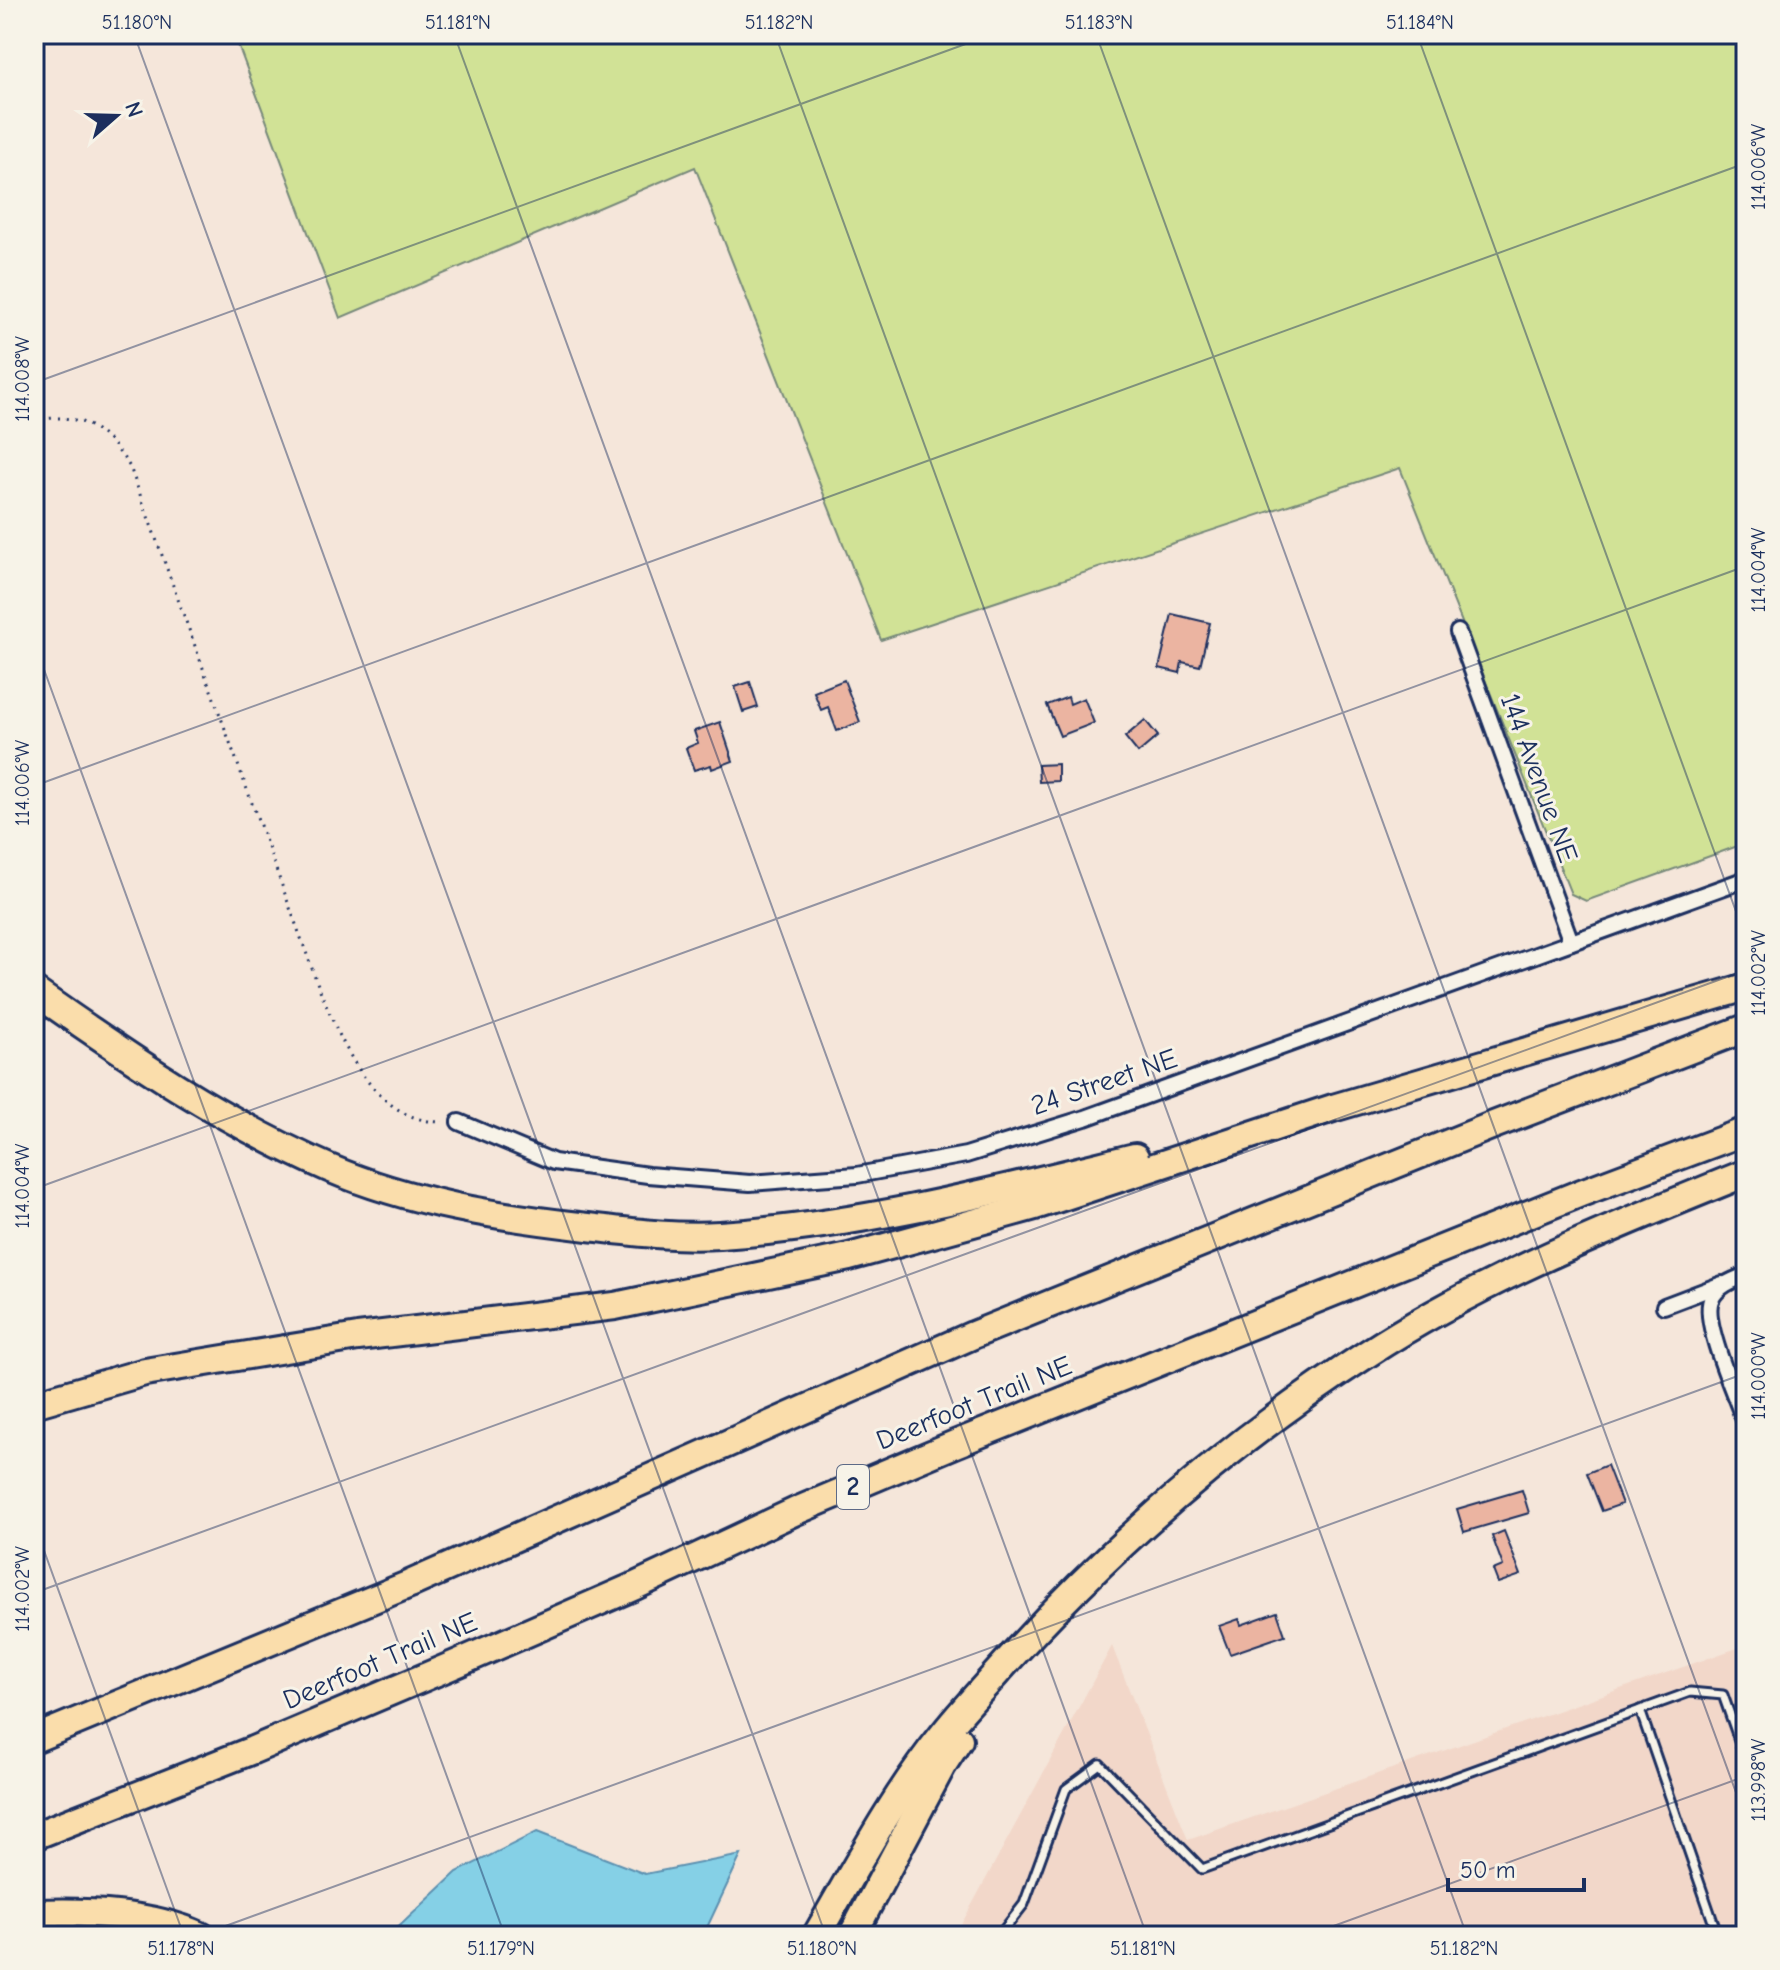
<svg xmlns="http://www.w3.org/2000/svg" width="1780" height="1970" viewBox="0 0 1780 1970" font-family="'Comic Neue',sans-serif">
  <rect width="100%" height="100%" fill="#f5e6da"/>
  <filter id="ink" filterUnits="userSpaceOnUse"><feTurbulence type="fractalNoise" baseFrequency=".0125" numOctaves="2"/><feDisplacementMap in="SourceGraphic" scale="16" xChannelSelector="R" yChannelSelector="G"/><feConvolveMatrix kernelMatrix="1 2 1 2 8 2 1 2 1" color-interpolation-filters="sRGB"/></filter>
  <g filter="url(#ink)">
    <path fill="#f2d7c9" d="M1746 1645V1936H955L1112 1646 1188 1840Z"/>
    <path fill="#d1e296" stroke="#76887a" stroke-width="2" d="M234 34H1746V843L1586 901 1571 894 1400 468 881 640 695 167 340 318Z"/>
    <path fill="#85d0e6" stroke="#5b90b0" stroke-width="2" d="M537 1832 645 1874 741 1855 703 1936H389L457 1872Z"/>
    <g fill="#ebb4a1" stroke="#1b2f5e" stroke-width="2">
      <path d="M1172 614 1210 623 1200 666 1182 662 1180 673 1159 668Z"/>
      <path d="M844 680 860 722 837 731 828 707 821 710 814 692Z"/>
      <path d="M750 682 758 707 743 712 735 687Z"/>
      <path d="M1068 697 1070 704 1084 698 1094 723 1060 736 1047 705Z"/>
      <path d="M1145 720 1158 736 1138 753 1125 737Z"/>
      <path d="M720 722 733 761 712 769 711 765 694 770 686 748 698 743 694 731Z"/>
      <path d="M1058 764V781L1039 782 1038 765Z"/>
      <path d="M1607 1465 1622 1504 1602 1511 1587 1473Z"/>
      <path d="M1522 1490 1529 1513 1464 1532 1457 1509Z"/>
      <path d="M1504 1531 1521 1575 1498 1583 1493 1570 1503 1566 1492 1536Z"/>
      <path d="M1277 1612 1285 1635 1230 1654 1219 1626 1239 1619 1241 1625Z"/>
    </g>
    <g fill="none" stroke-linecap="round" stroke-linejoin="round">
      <g stroke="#1b2f5e" stroke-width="13">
        <g id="lane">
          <path d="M1746 699 1744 730 1746 742"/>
          <path d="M1640 1710 1718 1936"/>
          <path d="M999 1936 1024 1904 1066 1789 1100 1764 1202 1869 1690 1692 1723 1695 1746 1760"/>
        </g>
      </g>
      <g stroke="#1b2f5e" stroke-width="20">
        <g id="street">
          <path d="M1458 632 1571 942"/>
          <path d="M459 1122 554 1162 648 1175 750 1183 857 1175 966 1155 1085 1118 1746 879"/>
          <path d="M1746 1275C1733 1280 1717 1286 1711 1300 1702 1323 1737 1399 1746 1425"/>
          <path d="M1664 1306 1722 1284"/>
        </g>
      </g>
      <g stroke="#1b2f5e" stroke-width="32">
        <g id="highway">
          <path d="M34 991C128 1057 223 1122 329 1168 411 1203 499 1217 588 1227 631 1232 676 1238 720 1235 861 1226 999 1190 1135 1157"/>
          <path d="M34 1404 145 1372 358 1337 615 1306 849 1257 1035 1206 1333 1108 1746 987"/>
          <path d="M34 1739 410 1584 973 1335 1491 1126 1746 1028"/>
          <path d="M34 1836 253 1750 458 1663 635 1586 796 1511 955 1444 1581 1193 1746 1131"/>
          <path d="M34 1913C89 1911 150 1913 201 1936"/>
          <path d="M816 1936C855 1869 892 1798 941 1737 957 1716 976 1696 994 1676 1103 1553 1229 1443 1367 1354 1483 1278 1618 1225 1746 1173"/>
          <path d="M852 1936 942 1766 959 1740"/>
        </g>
      </g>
      <path stroke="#1b2f5e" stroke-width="3" stroke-dasharray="2 6" stroke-linecap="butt" d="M34 421C81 410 105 430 130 467L318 985C340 1040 373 1123 443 1122"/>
      <use href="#lane" stroke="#f7f3e8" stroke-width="7"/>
      <use href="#street" stroke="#f7f3e8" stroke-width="14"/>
      <use href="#highway" stroke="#faddab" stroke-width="26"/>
    </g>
  </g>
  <path fill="none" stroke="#1b2f5e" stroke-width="2" stroke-opacity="0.45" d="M134 34 826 1936M454 34 1147 1936M775 34 1467 1936M1096 34 1746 1820M1417 34 1746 939M1737 34 1746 58M34 383 993 34M34 642 505 1936M34 786 1746 163M34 1189 1746 566M34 1523 184 1936M34 1593 1746 970M198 1936 1746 1373M1306 1936 1746 1776"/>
  <g text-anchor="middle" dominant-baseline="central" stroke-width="6" stroke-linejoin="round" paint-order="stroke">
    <rect fill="#f7f3e8" stroke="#5d6a87" stroke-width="2" x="837" y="1465" width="32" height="44" rx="6"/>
    <g font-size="26" font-weight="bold" fill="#1b2f5e">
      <text x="853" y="1487">2</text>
    </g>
    <g font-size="28" fill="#1b2f5e" stroke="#f7f3e8">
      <text transform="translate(1539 778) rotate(70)">144 Avenue NE</text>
      <text transform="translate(1104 1082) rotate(-19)">24 Street NE</text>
      <text transform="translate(974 1403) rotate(-22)">Deerfoot Trail NE</text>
      <text transform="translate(380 1661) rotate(-23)">Deerfoot Trail NE</text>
    </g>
  </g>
  <rect width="1780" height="1970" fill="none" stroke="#f7f3e8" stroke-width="88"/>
  <g transform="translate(116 116) rotate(70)" stroke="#f7f3e8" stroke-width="6" paint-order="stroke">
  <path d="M0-6L14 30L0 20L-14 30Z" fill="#1b2f5e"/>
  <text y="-12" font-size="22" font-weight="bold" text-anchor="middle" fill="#1b2f5e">N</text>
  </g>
  <path d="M1448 1878v12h136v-12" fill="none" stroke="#1b2f5e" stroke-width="4"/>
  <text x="1460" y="1878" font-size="24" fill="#1b2f5e" stroke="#f7f3e8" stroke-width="6" paint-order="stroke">50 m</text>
  <rect x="44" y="44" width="1692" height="1882" fill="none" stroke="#1b2f5e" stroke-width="3"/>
  <g font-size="20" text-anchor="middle" fill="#1b2f5e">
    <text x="137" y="29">51.180°N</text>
    <text x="458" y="29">51.181°N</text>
    <text x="779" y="29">51.182°N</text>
    <text x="1099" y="29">51.183°N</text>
    <text x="1420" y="29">51.184°N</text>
    <text transform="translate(1758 167) rotate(-90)" y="7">114.006°W</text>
    <text transform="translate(22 379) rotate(-90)" y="7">114.008°W</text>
    <text transform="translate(1758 570) rotate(-90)" y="7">114.004°W</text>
    <text transform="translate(22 783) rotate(-90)" y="7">114.006°W</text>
    <text transform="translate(1758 973) rotate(-90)" y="7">114.002°W</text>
    <text transform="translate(22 1186) rotate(-90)" y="7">114.004°W</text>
    <text transform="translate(1758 1376) rotate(-90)" y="7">114.000°W</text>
    <text transform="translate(22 1589) rotate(-90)" y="7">114.002°W</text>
    <text transform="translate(1758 1780) rotate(-90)" y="7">113.998°W</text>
    <text x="181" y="1955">51.178°N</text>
    <text x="501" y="1955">51.179°N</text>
    <text x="822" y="1955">51.180°N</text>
    <text x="1143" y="1955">51.181°N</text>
    <text x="1464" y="1955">51.182°N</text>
  </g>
</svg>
